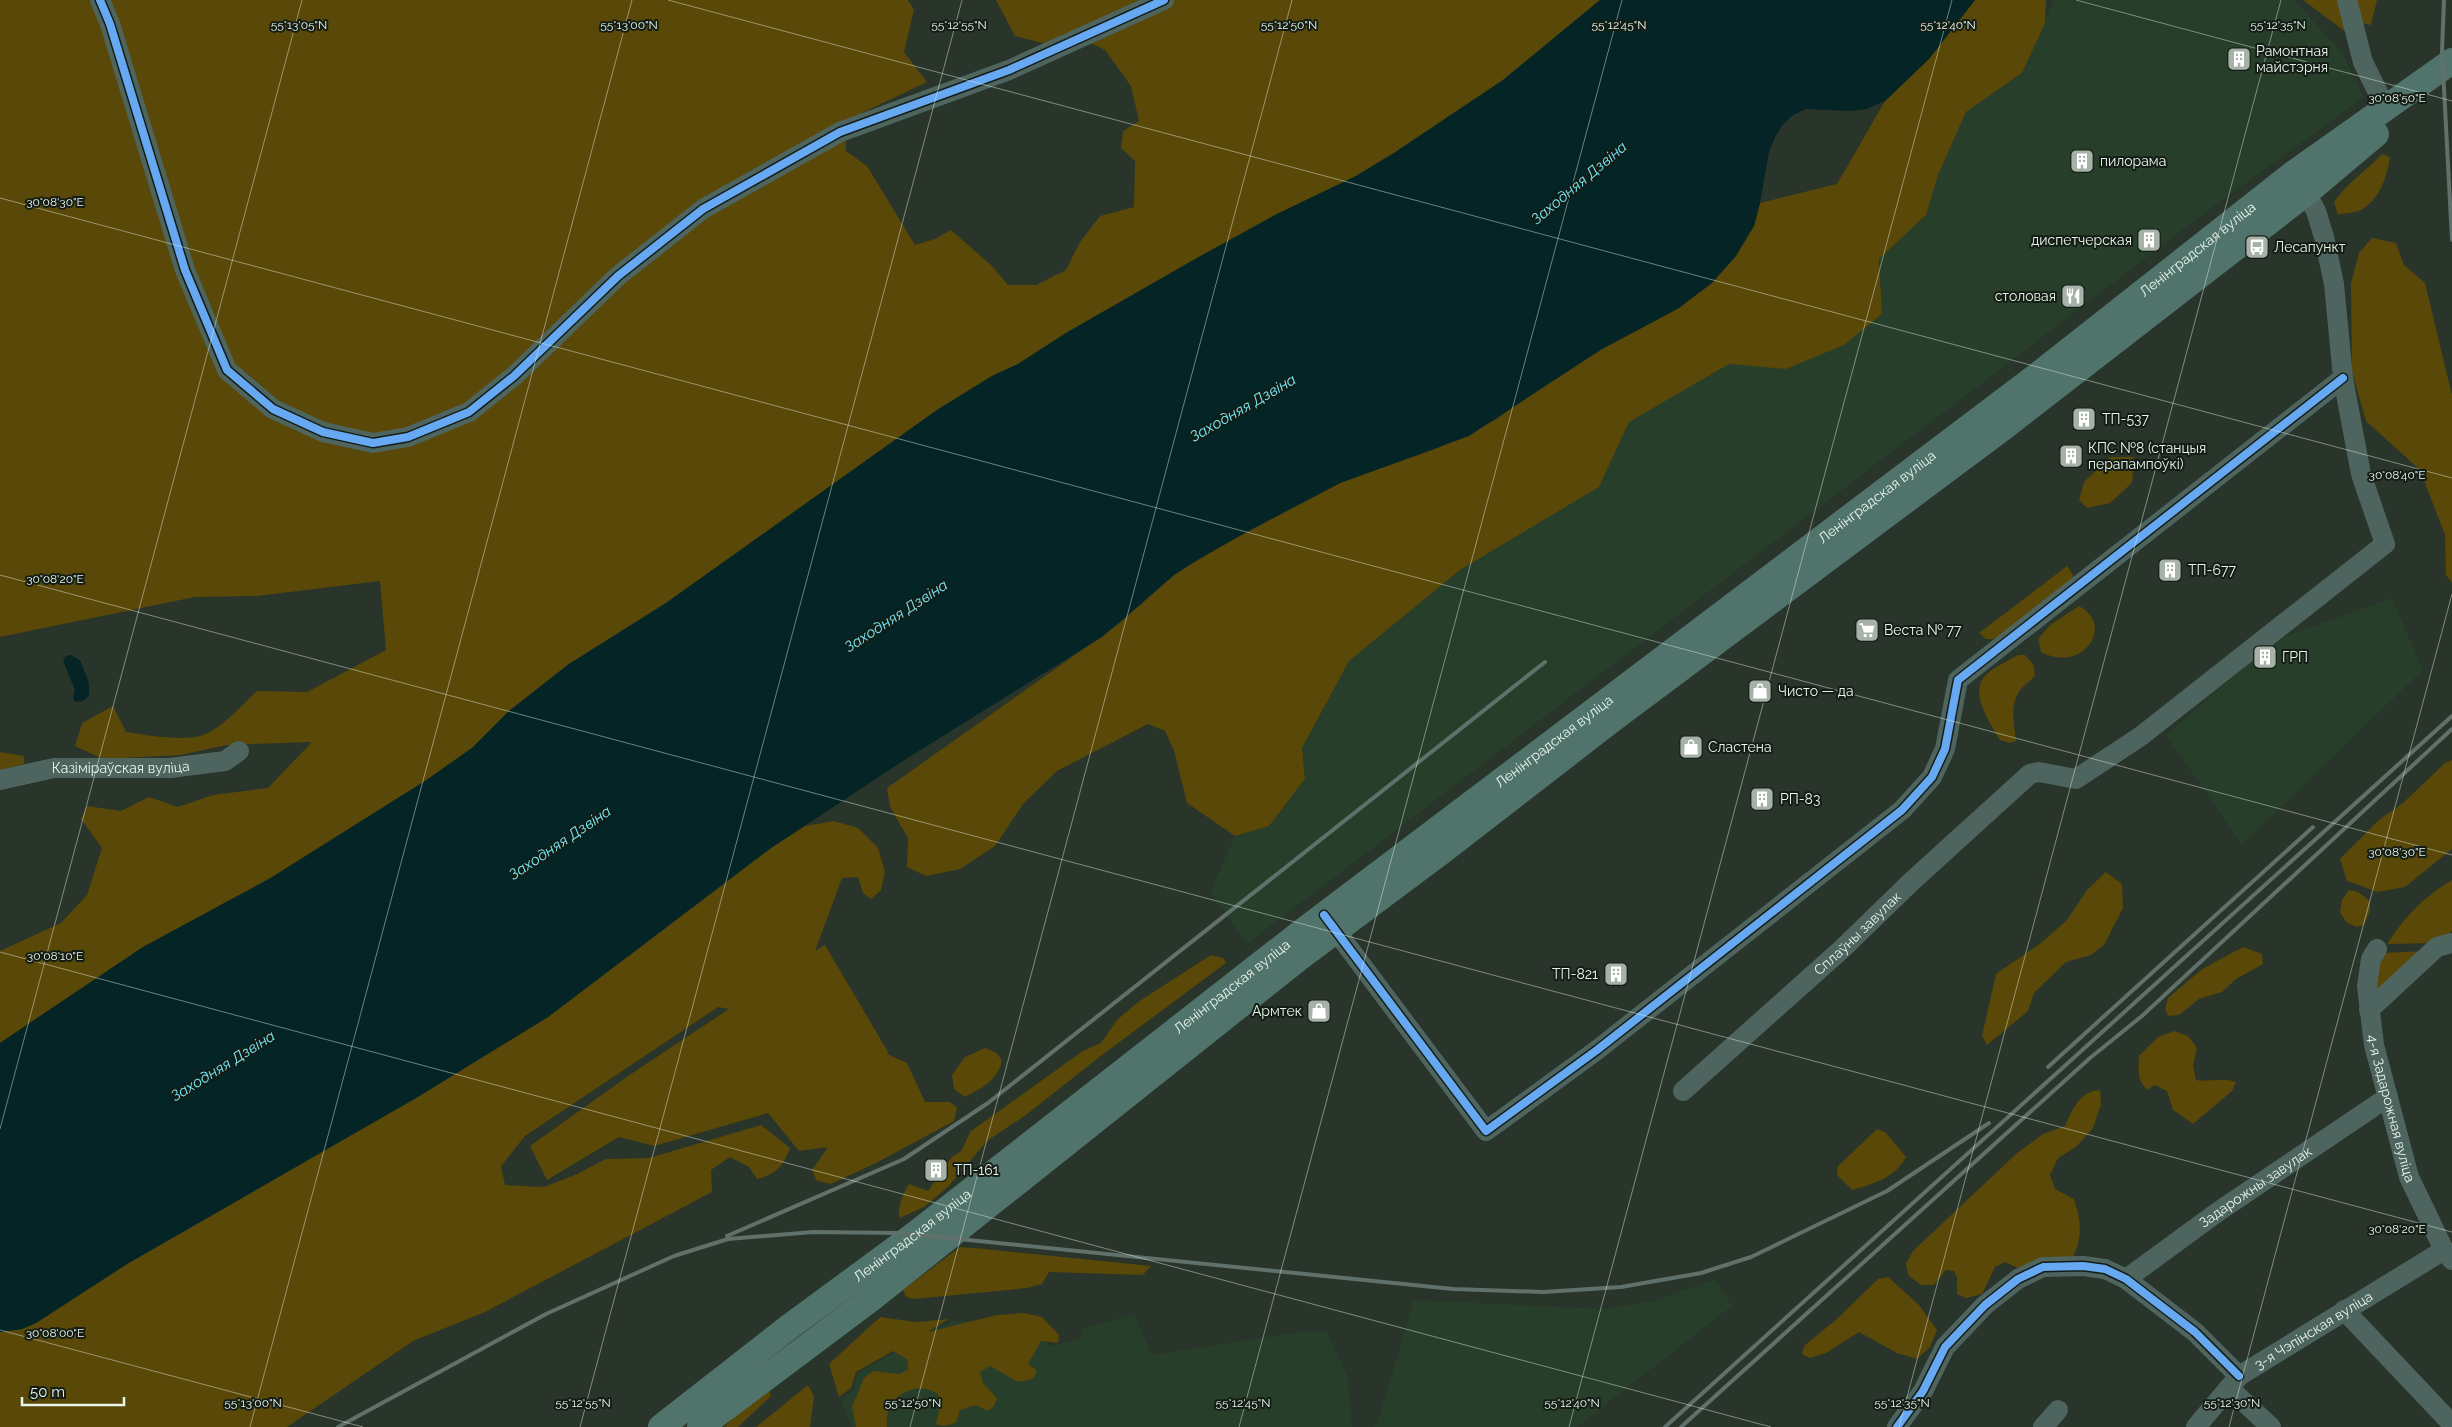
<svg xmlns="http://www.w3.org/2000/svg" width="2452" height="1427" font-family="Raleway,sans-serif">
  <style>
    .built { fill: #263e2a }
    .green { fill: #594807 }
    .water { fill: #042426 }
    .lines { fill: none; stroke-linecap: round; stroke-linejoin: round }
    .minor { stroke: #4e655f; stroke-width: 20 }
    .major { stroke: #50746c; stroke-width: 26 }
    .rail { stroke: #60706a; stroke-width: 4 }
    .cycleway-casing { stroke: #141d15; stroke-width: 11 }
    .cycleway { stroke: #66a8f1; stroke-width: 8 }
    .ticks { fill: none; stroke: #e9f5ea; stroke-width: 1; stroke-opacity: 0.45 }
    .labels { text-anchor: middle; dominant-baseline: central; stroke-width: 4; stroke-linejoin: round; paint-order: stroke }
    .poi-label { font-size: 14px; fill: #e9f5ea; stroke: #141d15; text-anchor: start }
    .street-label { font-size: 14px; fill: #e9f5ea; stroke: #141d15 }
    .water-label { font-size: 15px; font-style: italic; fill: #77ecfc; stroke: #141d15 }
    .ticks-label { font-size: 12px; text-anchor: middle; fill: #e9f5ea; stroke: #141d15; stroke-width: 4; stroke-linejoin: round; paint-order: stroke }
  </style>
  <rect width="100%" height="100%" fill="#29342a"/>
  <path class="built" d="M 2054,0 L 2294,0 L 2342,52 L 2364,97 L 2201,216 L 1247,944 L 1210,892 L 1235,836 L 1269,826 L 1305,779 L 1302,748 L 1349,661 L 1460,570 L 1599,487 L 1629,422 L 1729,363 L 1787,369 L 1882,314 L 1879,259 L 1926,215 L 1938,175 L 1966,112 L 2022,73 Z
    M 2392,598 L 2423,670 L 2242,845 L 2166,735 L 2275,640 Z
    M 1715,1279 L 1732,1306 L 1577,1427 L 1373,1427 L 1377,1424 L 1414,1300 L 1605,1309 L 1657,1300 Z
    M 1134,1314 L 1152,1355 L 1305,1331 L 1327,1332 L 1348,1378 L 1352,1427 L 852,1427 L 841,1400 L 853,1390 L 857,1373 L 952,1321 L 1042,1318 L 1050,1347 L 1082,1338 L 1081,1329 Z"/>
  <path class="green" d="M 0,0 L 908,0 L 914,10 L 904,52 L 927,82 L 845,121 L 846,151 L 867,166 L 915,245 L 935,239 L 951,230 L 992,266 L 1008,285 L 1036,285 L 1066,270 L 1080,242 L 1100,216 L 1134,207 L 1135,161 L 1121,148 L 1123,131 L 1139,121 L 1131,86 L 1105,50 L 1074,35 L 1046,44 L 1015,36 L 996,0 L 1600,0 L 1503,80 L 1394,153 L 1356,176 L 1275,215 L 1197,258 L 1066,333 L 1018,364 L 992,376 L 937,410 L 666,603 L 569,664 L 509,711 L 472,748 L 425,781 L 269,879 L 143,947 L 0,1043 L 0,951 L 61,923 L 87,895 L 102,848 L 81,819 L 87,806 L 121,811 L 149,797 L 178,807 L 213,795 L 268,788 L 312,742 L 227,745 L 181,755 L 103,759 L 75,746 L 82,723 L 113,706 L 126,732 C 145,735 185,742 203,735 C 222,728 243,704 257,691 L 307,692 L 386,650 L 380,581 L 257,596 L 195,597 L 0,637 Z
    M 1975,0 L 2046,0 L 2045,23 L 2022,73 L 1966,112 L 1938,175 L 1926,215 L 1879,259 L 1882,314 L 1844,345 L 1786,369 L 1729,364 L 1629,422 L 1599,487 L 1460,570 L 1349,661 L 1302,748 L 1305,779 L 1269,826 L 1235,836 L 1187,803 L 1174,751 L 1165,731 L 1148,724 L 1057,771 L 1023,804 L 995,846 L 960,869 L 926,876 L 907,867 L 908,838 L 890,807 L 887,788 L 1120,623 L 1174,575 L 1212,551 L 1340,483 L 1438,448 L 1497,419 L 1524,398 L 1602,349 L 1679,308 L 1754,226 L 1760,203 L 1837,184 L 1885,101 L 1929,59 Z
    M 2303,0 L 2341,0 L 2351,36 Z
    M 2353,0 L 2377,0 L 2371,25 L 2358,22 Z
    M 2382,154 L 2390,157 C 2387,177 2380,199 2361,210 C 2355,213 2345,213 2338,215 L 2334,202 C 2348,182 2365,172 2382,154 Z
    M 2372,238 L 2396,243 L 2404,265 L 2425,283 L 2452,395 L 2452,583 L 2446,575 L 2445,535 L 2420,470 L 2366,421 L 2352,372 L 2351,283 L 2359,253 Z
    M 2110,457 L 2134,457 L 2132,483 L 2110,503 L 2087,508 L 2079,500 L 2084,482 Z
    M 2067,566 L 2073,575 L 2072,579 L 1996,639 L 1986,639 L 1979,633 Z
    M 2079,606 C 2116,626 2082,674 2041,652 L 2038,639 L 2050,625 Z
    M 2018,655 L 2025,655 L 2033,664 L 2035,675 C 2031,681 2025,684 2021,689 C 2009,704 2014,724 2016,741 L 2009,743 L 2000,740 C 1990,723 1969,693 1985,676 C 1993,667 2008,661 2018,655 Z
    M 0,752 L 24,756 L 24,764 L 0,770 Z
    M 2452,760 L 2452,849 L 2405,887 L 2378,892 L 2347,881 L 2340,859 L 2379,820 L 2403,803 L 2445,763 Z
    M 834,821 L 858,828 L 878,848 L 885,872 L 881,890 L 871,899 L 863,893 L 858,877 L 842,878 L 815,951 L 825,945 L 888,1052 L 887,1054 L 907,1063 L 925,1102 L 950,1102 L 957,1108 L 954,1121 L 876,1163 L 831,1184 L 817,1181 L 812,1170 L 828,1147 L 799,1151 L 768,1113 L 654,1146 L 619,1137 L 547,1180 L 530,1146 L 631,1074 L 729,1009 L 718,1007 L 525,1136 L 501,1166 L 505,1185 L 544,1187 L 575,1175 L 606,1159 L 649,1158 L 761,1125 L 790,1148 C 784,1165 776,1175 757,1179 L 749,1167 L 730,1157 L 711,1170 L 712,1192 L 485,1312 L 413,1341 L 287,1427 L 0,1427 L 0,1332 L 22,1329 L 36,1323 L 127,1264 L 416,1098 L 548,1017 L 771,848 L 805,826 Z
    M 2106,872 L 2122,884 L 2123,908 L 2104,945 L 2091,955 L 2066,962 L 2034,993 L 2028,1011 L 1987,1045 L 1982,1036 L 1996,974 L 2041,943 L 2067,920 L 2087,890 Z
    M 2452,880 L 2452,931 L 2437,943 L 2387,944 C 2406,916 2422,898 2452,880 Z
    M 2349,890 L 2358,892 L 2370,901 L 2370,911 L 2364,925 L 2356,927 L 2346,922 L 2340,912 L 2342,900 Z
    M 2243,947 L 2262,954 L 2263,964 L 2236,979 L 2222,992 L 2199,999 L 2179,1015 L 2168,1016 L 2165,1009 L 2168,998 L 2202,969 Z
    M 2427,951 L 2376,993 L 2376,968 L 2383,953 Z
    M 1211,955 L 1223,958 L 1226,963 L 1102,1055 L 1026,1115 L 987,1141 L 948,1187 L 924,1207 L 900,1218 C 896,1209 904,1192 909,1184 L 928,1191 L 952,1157 L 961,1151 L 971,1131 L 1083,1051 L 1101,1043 L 1117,1020 L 1138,1002 Z
    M 2174,1031 L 2188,1036 L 2197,1048 L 2193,1066 L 2196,1080 C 2210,1082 2223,1077 2236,1082 L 2232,1091 L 2193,1124 L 2173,1110 L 2167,1091 L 2155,1085 L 2148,1090 C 2137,1081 2138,1070 2139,1056 L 2158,1037 Z
    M 985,1048 L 997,1053 L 1002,1061 C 997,1081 982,1088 965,1097 L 954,1089 L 952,1075 L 965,1057 Z
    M 2100,1090 L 2101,1104 L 2093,1128 L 2076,1147 L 2058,1158 L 2050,1175 L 2055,1189 L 2074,1199 C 2081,1220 2083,1236 2073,1257 L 2055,1258 L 2018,1268 L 2005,1262 L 1995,1267 L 1982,1294 L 1966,1298 L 1957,1294 L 1957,1277 L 1954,1271 L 1946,1270 L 1934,1285 L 1921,1285 L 1908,1275 L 1906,1263 L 1913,1251 L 2016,1154 L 2043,1134 L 2065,1126 C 2073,1109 2079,1091 2100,1090 Z
    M 1877,1129 L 1886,1133 L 1906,1157 C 1895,1178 1873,1184 1852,1190 L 1837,1175 L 1838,1166 Z
    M 960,1247 L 985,1249 L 1151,1266 L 1143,1275 L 1049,1272 L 1042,1284 L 1027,1288 L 914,1299 L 906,1297 L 903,1290 Z
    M 1888,1277 L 1919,1305 L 1937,1330 L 1930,1347 L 1917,1359 L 1897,1353 L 1859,1332 L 1826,1353 L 1810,1358 L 1802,1354 L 1804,1346 L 1839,1317 L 1878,1279 Z
    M 1024,1313 L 1042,1317 L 1059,1335 L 1058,1343 L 1041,1341 L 1028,1364 L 1037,1371 L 1033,1379 L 1018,1382 L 990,1366 L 980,1372 L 983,1383 L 997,1398 L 994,1406 L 988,1411 L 976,1405 L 960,1410 L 956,1422 C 949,1426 943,1427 936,1424 L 939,1412 L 938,1394 C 914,1378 883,1399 887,1427 L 856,1427 L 852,1407 L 864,1378 L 873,1371 L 899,1374 L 908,1370 L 908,1360 L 893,1351 L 856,1372 L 851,1388 L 839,1397 L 829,1364 L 880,1317 L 916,1322 L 949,1319 L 928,1332 L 997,1315 Z
    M 808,1385 L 814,1396 L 810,1427 L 756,1427 Z
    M 769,1390 L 771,1396 L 738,1427 L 724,1427 L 742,1409 Z"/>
  <path class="water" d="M 1600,0 L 1975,0 L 1929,59 L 1885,101 L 1867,109 L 1850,111 L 1806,109 L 1793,115 L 1784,123 L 1776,135 L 1769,152 L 1760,203 L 1754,226 L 1736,256 L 1712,283 L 1679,308 L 1602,349 L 1469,436 L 1340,483 L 1248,531 L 1189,565 L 1174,575 L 1102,637 L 906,759 L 771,848 L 548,1017 L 416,1098 L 127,1264 L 36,1323 L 22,1329 L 0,1332 L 0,1043 L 143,947 L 269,879 L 425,781 L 472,748 L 509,711 L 569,664 L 666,603 L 937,410 L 992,376 L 1018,364 L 1066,333 L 1197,258 L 1275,215 L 1356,176 L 1394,153 L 1503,80 Z
    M 71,655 L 80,660 L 89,683 L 89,696 L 83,701 L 75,702 L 73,698 L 75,690 L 63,661 L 66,656 Z"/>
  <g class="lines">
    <g class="minor">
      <path d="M 100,0 L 110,24 L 185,270 L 227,370 L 273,409 L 323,432 L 373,443 L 408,437 L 469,412 L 514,376 L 618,276 L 703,209 L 840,132 L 1009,70 L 1164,0"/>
      <path d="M 2347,0 L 2363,62 L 2386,109"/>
      <path id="s1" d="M 0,780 L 54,768 L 170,768 L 225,761 L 239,751"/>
      <path d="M 1327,919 L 1486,1131 L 1597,1050 L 1902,810 L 1932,777 L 1945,749 L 1958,680 L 2343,378"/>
      <path id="s2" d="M 2377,949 L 2371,959 L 2367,986 L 2374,1045 L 2409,1177 L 2444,1250 L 2452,1260"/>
      <path d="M 2369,1010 L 2437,947 L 2452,943"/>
      <path id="s3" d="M 1683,1091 L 1842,949 L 1911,882 L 2030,774 L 2039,772 L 2076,779 L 2141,736 L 2385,544 L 2361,474 L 2343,378 L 2334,284 L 2324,237 L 2316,211 L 2300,182"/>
      <path id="s4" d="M 2126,1279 L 2219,1211 L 2388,1097"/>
      <path d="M 2344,1310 L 2452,1424"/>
      <path d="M 2229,1388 L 2271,1427"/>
      <path d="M 1897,1427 L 1923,1391 L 1945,1347 L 1985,1305 L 2018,1279 L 2043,1267 L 2083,1266 L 2105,1269 L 2126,1279 L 2195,1332 L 2239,1376"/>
      <path d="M 2043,1427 L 2058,1410"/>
      <path id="s5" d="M 2196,1427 L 2239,1376 L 2444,1250"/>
    </g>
    <g class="major">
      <path id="s6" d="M 661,1427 L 789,1327 L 914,1235 L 1299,934 L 2039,374 L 2294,173 L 2452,61"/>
      <path d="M 700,1427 L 872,1298 L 1299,958 L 1441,852 L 1613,719 L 2004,427 L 2306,193 L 2376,134"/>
    </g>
    <path class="rail" d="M 2444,0 L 2442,51 L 2452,240
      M 2048,1067 L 2313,827
      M 727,1236 L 904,1159 L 988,1103 L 1545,662
      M 338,1427 L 546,1314 L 674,1256 L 728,1239 L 813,1232 L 900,1233 L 1453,1289 L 1543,1292 L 1621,1287 L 1701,1273 L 1751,1257 L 1887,1191 L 1989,1123
      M 1665,1427 L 2452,716
      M 1681,1427 L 2090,1058 L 2142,1016 L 2452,729"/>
    <g class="cycleway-casing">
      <path id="cycleway" d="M 100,0 L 110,24 L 185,270 L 227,370 L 273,409 L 323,432 L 373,443 L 408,437 L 469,412 L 514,376 L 618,276 L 703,209 L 840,132 L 1009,70 L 1164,0
        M 1324,915 L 1486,1131 L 1597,1050 L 1902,810 L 1932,777 L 1945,749 L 1958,680 L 2343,378
        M 1897,1427 L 1923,1391 L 1945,1347 L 1985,1305 L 2018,1279 L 2043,1267 L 2083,1266 L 2105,1269 L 2126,1279 L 2195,1332 L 2239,1376"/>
    </g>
    <use href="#cycleway" class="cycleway"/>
  </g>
  <path class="ticks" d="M 668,0 L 2452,478M 2076,0 L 2452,101M 0,198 L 2452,855M 0,575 L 2452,1232M 0,952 L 1771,1427M 0,1129 L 302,0M 0,1330 L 363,1427M 250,1427 L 632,0M 580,1427 L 962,0M 910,1427 L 1292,0M 1239,1427 L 1622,0M 1569,1427 L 1952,0M 1899,1427 L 2281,0M 2229,1427 L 2452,594"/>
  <defs>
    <g id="building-square" transform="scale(1.25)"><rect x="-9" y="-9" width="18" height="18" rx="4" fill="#a6b1a7" stroke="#141d15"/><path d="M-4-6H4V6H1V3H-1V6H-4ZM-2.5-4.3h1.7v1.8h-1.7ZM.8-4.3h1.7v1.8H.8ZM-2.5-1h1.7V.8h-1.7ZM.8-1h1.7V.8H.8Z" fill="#fff"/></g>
    <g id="bus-square" transform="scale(1.25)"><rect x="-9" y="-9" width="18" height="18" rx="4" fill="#a6b1a7" stroke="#141d15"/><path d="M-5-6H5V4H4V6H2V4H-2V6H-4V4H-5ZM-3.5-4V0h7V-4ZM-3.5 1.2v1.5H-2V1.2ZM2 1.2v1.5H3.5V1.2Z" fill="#fff"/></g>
    <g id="restaurant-square" transform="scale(1.25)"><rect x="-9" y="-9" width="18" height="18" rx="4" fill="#a6b1a7" stroke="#141d15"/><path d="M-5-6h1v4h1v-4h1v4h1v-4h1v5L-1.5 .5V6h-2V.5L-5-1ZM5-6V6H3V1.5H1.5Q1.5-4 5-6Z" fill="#fff"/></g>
    <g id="supermarket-square" transform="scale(1.25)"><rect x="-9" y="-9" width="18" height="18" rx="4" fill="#a6b1a7" stroke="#141d15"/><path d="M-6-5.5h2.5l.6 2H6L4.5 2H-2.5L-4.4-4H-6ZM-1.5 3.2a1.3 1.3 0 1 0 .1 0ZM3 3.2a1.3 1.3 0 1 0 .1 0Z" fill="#fff"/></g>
    <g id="shop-square" transform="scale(1.25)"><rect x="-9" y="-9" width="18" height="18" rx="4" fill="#a6b1a7" stroke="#141d15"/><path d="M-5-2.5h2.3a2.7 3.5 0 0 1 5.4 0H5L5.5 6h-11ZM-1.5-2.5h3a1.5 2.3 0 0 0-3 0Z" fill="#fff"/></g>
  </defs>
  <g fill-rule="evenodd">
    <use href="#building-square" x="2239" y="59"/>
    <use href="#building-square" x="2082" y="161"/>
    <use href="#building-square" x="2149" y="240"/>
    <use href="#bus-square" x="2257" y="247"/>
    <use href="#restaurant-square" x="2073" y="296"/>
    <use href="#building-square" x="2084" y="419"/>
    <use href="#building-square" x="2071" y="456"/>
    <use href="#building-square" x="2170" y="570"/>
    <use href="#supermarket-square" x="1867" y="630"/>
    <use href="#building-square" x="2265" y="657"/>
    <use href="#shop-square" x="1760" y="691"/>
    <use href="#shop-square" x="1691" y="747"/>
    <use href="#building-square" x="1762" y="799"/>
    <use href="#building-square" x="1616" y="974"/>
    <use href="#shop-square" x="1319" y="1011"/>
    <use href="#building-square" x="936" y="1170"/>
  </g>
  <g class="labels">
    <g class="poi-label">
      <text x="2256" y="51">Рамонтная<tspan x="2256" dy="16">майстэрня</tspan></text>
      <text x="2100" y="161">пилорама</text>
      <text x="2132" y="240" text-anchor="end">диспетчерская</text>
      <text x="2274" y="247">Лесапункт</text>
      <text x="2056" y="296" text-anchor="end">столовая</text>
      <text x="2102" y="419">ТП-537</text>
      <text x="2088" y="448">КПС №8 (станцыя<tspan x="2088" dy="16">перапампоўкі)</tspan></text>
      <text x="2188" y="570">ТП-677</text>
      <text x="1884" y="630">Веста № 77</text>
      <text x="2282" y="657">ГРП</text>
      <text x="1778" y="691">Чисто — да</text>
      <text x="1708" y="747">Сластена</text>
      <text x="1780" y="799">РП-83</text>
      <text x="1598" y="974" text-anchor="end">ТП-821</text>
      <text x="1302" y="1011" text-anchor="end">Армтек</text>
      <text x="954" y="1170">ТП-161</text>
    </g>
    <g class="street-label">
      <text stroke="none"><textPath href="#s6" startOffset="1936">Ленінградская вуліца</textPath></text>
      <text stroke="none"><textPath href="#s6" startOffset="1531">Ленінградская вуліца</textPath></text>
      <text stroke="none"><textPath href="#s6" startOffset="1126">Ленінградская вуліца</textPath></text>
      <text stroke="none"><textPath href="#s1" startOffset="122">Казіміраўская вуліца</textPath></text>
      <text stroke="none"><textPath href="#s3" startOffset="235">Сплаўны завулак</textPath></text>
      <text stroke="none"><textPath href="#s6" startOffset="721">Ленінградская вуліца</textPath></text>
      <text stroke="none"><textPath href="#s2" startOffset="164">4-я Задарожная вуліца</textPath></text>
      <text stroke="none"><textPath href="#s4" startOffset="159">Задарожны завулак</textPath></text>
      <text stroke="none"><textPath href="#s6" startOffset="316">Ленінградская вуліца</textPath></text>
      <text stroke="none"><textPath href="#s5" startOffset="154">3-я Чэпінская вуліца</textPath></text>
    </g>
    <g class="water-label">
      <text transform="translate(1579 183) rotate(-40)">Заходняя Дзвіна</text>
      <text transform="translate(1243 408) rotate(-30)">Заходняя Дзвіна</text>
      <text transform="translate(896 616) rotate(-33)">Заходняя Дзвіна</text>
      <text transform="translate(560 843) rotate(-34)">Заходняя Дзвіна</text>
      <text transform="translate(223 1066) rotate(-32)">Заходняя Дзвіна</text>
    </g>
  </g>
  <g class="ticks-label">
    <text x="299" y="29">55°13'05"N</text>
    <text x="629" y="29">55°13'00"N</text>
    <text x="959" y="29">55°12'55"N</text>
    <text x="1289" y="29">55°12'50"N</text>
    <text x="1619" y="29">55°12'45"N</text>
    <text x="1948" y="29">55°12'40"N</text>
    <text x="2278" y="29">55°12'35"N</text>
    <text x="2397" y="102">30°08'50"E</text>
    <text x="55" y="206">30°08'30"E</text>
    <text x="2397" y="479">30°08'40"E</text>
    <text x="55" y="583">30°08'20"E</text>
    <text x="2397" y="856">30°08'30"E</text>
    <text x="55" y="960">30°08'10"E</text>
    <text x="2397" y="1233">30°08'20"E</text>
    <text x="55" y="1337">30°08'00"E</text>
    <text x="253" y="1407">55°13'00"N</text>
    <text x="583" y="1407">55°12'55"N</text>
    <text x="913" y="1407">55°12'50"N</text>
    <text x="1243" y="1407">55°12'45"N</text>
    <text x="1572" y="1407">55°12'40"N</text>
    <text x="1902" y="1407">55°12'35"N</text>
    <text x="2232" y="1407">55°12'30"N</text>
  </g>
  <path d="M22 1397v8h102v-8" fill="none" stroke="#e9f5ea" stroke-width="2.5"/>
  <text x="30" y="1397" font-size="15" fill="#e9f5ea" stroke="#141d15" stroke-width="4" paint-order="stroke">50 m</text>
</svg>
